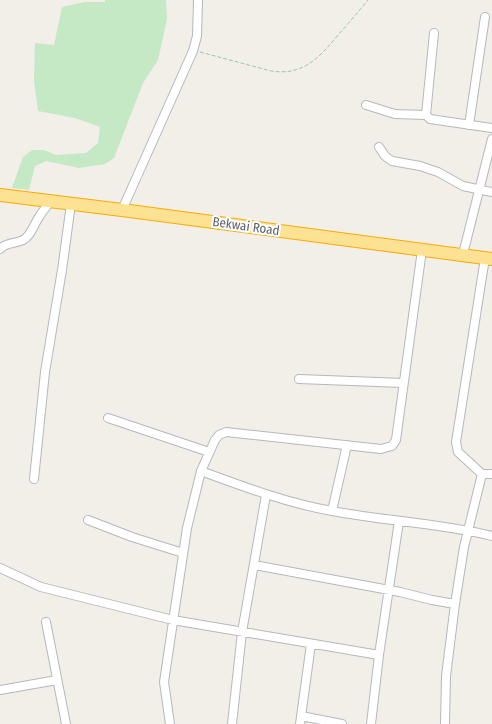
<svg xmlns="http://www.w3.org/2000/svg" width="492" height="724" font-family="'Fira Sans Condensed',sans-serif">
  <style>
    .green { fill: #c5e8c5 }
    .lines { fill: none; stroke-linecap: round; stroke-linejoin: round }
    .minor-casing { stroke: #b5b8bc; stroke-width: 10 }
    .highway-casing { stroke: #f9ab00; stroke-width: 14 }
    .path { stroke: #9cc7a9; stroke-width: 1; stroke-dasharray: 4 2; stroke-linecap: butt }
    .minor { stroke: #fff; stroke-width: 8 }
    .highway { stroke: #fde293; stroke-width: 12 }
    .labels { text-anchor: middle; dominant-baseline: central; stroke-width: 4; stroke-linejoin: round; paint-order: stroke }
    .street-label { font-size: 13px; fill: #5f6368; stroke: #fff }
  </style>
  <rect width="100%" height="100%" fill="#f1efe8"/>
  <path class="green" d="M 105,0 L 166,0 L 167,19 L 158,60 L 143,83 L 114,158 L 105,164 L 79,168 L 46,161 L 35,166 L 29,190 L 12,188 L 23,157 L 32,150 L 44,150 L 56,155 L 86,153 L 98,143 L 100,127 L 75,118 L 38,111 L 34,81 L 35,43 L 54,45 L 62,7 L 84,2 L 105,2 Z"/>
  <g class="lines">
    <g class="minor-casing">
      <path id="minor" d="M 434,33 L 426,115 L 430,119 L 492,128
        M 366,105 L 395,114 L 426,115
        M 469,125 L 485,17
        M 379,147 L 385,156 L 392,161 L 420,166 L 438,172 L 463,186 L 492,192
        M 122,210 L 193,51 L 197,36 L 198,0
        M 0,249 C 6,242 15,244 23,240 C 31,236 34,224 39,217 C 42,212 46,207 50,202
        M 463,254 L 492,139
        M 299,379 L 403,383
        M 108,418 L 209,452
        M 201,471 C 244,487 287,503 332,511 C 385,521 439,523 492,536
        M 482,474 L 458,452 L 456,442 L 485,258
        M 34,479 L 45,372 L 62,270 L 71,204
        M 332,511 L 347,445
        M 88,520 L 132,537 L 183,553
        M 254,565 L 400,592 L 432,600 L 455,604
        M 0,568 L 41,587 L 173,620 L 379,655
        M 46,622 L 66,724
        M 0,690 L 57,680
        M 301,716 L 342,724
        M 170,724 L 164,682 L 187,528 L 201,471 L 215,440 L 219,435 L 226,432 L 381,449 L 392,446 L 396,440 L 422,250
        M 232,724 L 242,632 L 266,495
        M 300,724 L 311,644
        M 371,724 L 379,655 L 399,521
        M 445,724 L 446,676 L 455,604 L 464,547 L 482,474 L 492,474"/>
    </g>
    <g class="highway-casing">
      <path id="highway" d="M 0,195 L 122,210 L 492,259"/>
    </g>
    <path class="path" d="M 200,52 L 271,71 C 303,76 319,58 338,35 C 348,24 358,12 368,0"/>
    <use href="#minor" class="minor"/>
    <use href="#highway" class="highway"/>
  </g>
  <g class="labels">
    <g class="street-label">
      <text transform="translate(246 226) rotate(8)">Bekwai Road</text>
    </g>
  </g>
</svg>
